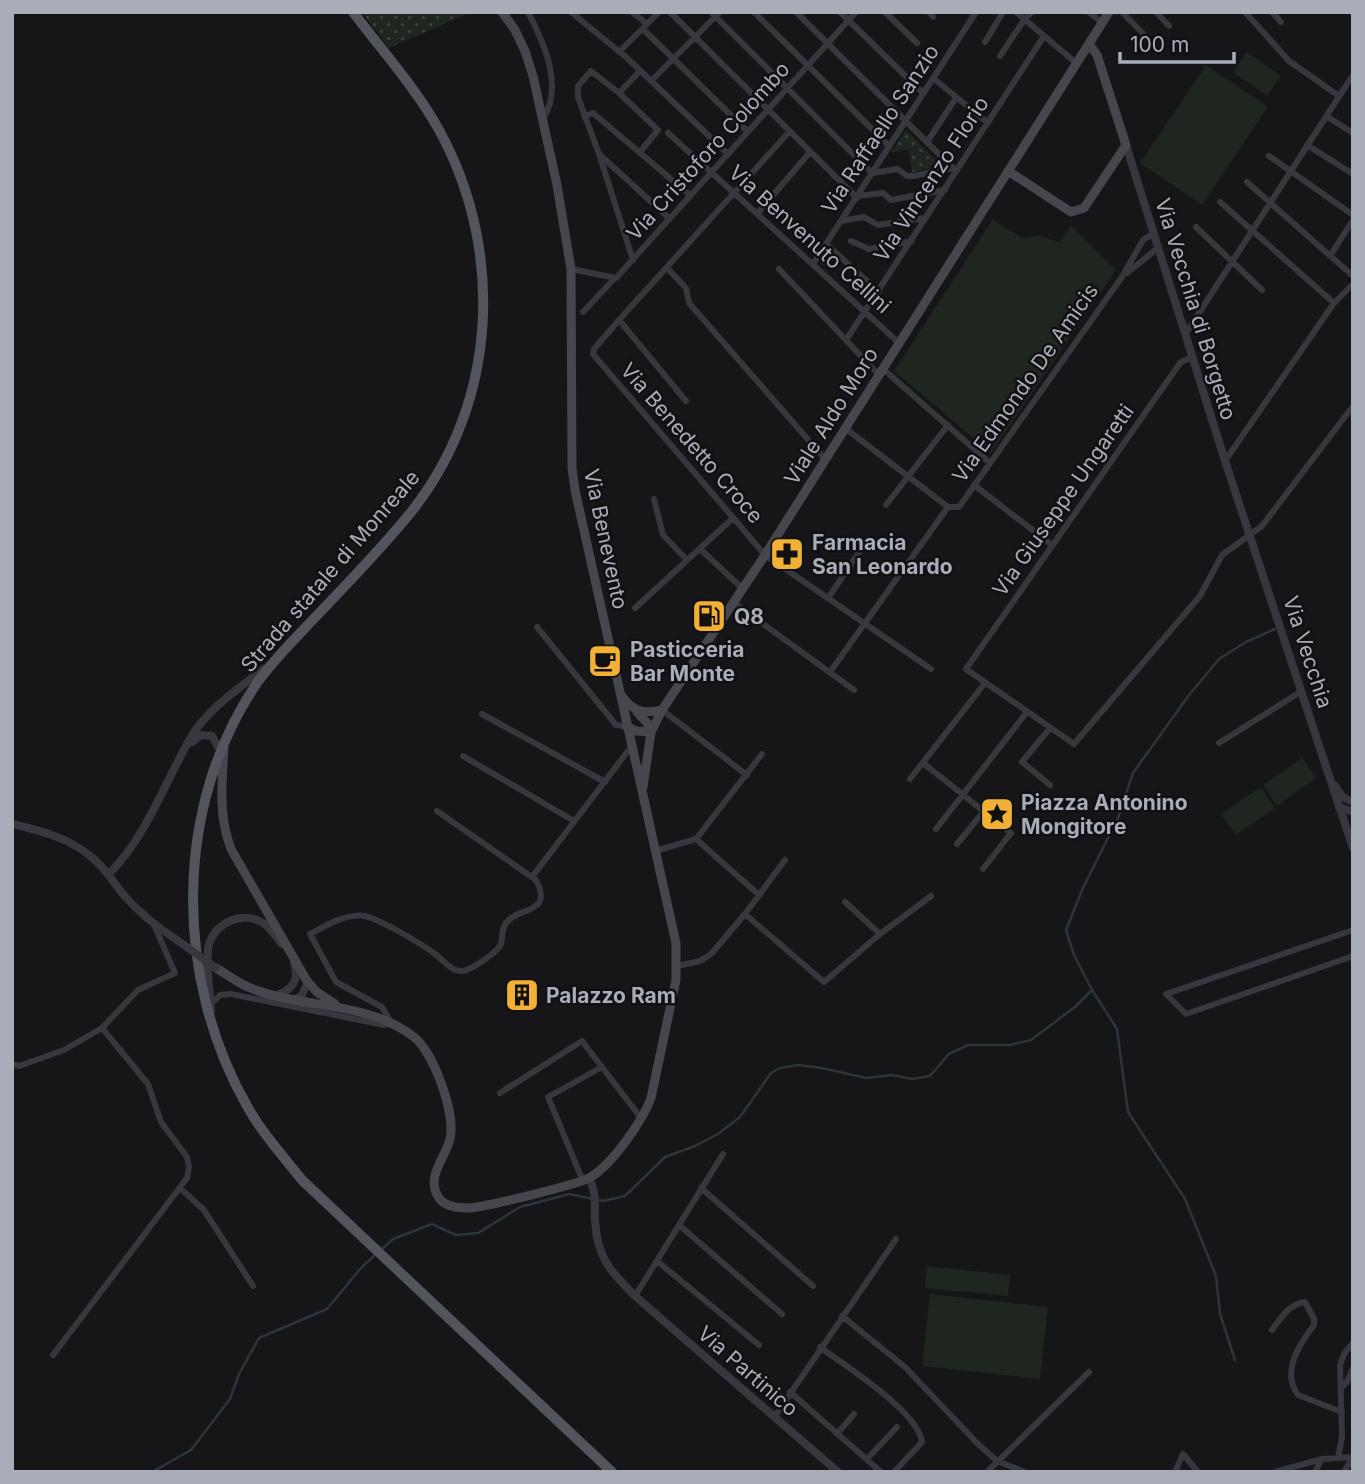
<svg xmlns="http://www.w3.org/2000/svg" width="1365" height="1484" font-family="Inter,sans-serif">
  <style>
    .grass { fill: url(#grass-dots) }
    .garden { fill: #1e261f }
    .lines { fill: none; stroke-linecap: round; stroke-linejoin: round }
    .stream { stroke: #2c353c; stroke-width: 2.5 }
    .minor { stroke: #37383d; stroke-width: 6 }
    .tertiary { stroke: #37383d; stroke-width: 8 }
    .secondary { stroke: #45474d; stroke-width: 9 }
    .primary { stroke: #53555c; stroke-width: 10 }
    .tertiary-bridge { stroke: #37383d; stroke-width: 8 }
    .labels { text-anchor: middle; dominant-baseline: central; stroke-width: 5; stroke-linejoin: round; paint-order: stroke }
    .street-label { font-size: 21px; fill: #a8adb8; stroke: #111113 }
    .poi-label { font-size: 21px; font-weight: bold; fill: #a8adb8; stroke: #111113; text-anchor: start }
  </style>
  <defs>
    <pattern id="grass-dots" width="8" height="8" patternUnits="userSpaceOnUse" patternTransform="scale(1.75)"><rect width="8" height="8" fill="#1e261f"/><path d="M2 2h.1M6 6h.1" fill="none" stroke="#3c433d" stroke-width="1.8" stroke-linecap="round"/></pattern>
  </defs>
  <rect width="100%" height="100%" fill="#161618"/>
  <path class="grass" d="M 362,12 L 471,12 L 389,48 Z
    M 906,130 L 942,166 L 912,172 L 909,149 L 892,152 Z"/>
  <path class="garden" d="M 1247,52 L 1281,76 L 1267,96 L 1233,72 Z
    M 1206,65 L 1268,107 L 1202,205 L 1140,163 Z
    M 993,219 L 1022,238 L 1039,236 L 1060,242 L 1071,225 L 1116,270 L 991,453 L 894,371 Z
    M 1302,758 L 1316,778 L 1277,806 L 1263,785 Z
    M 1261,787 L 1275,808 L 1236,835 L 1221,814 Z
    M 927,1266 L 1010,1275 L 1008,1296 L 925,1288 Z
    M 930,1294 L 1048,1307 L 1040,1379 L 922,1366 Z"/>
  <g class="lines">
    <path class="stream" d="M 382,1249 L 393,1239 L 432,1224 L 456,1235 L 478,1233 L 520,1207 L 569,1194 L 603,1201 L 625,1196 L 665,1157 L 695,1146 L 718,1134 L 740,1117 L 771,1073 L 780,1068 L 798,1065 L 822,1068 L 866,1078 L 892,1075 L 912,1079 L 930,1076 L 949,1054 L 968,1045 L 1010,1045 L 1031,1040 L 1075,1007 L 1092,990
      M 1235,1360 L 1220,1314 L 1216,1276 L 1185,1199 L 1128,1112 L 1117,1029 L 1092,990 L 1074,955 L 1066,930 L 1083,888 L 1118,818 L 1133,773 L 1189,695 L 1219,659 L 1246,642 L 1275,629
      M 152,1472 L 191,1450 L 230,1399 L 239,1374 L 259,1338 L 327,1309 L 360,1269 L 377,1253"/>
    <path class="minor" d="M 528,12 C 544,43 564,86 543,119
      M 571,12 L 627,58 L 728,154
      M 632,12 L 647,24
      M 670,12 L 857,198
      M 711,12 L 872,173 L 898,169 L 907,176 L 913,176 L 953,168
      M 754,12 L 889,146
      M 796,12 L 953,168
      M 840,12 L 923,93
      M 885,12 L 917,43
      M 929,12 L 933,17
      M 1016,12 L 1076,63
      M 1089,12 L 1102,23
      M 1122,12 L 1154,45
      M 1156,12 L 1169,26
      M 1245,12 L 1289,61 L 1339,96
      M 1272,12 L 1281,22
      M 643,29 L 748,132
      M 985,42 L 1003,12
      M 619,52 L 659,12
      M 1000,56 L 1024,20 L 1032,12
      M 933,78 L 988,123
      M 651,81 L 720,12
      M 619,93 L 640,71
      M 584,116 L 593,113 L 691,196
      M 1326,116 L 1353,133
      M 789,132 L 619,320 L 594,349 L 593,354 L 765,555 L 931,669
      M 668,133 L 898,342
      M 927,142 L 956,98
      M 1307,145 L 1353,174
      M 599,154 L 670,219
      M 1269,156 L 1353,215
      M 1247,182 L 1353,276
      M 858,196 L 883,193 L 891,200 L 945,190
      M 1220,202 L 1334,303
      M 757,214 L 810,152
      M 841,221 L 864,217 L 878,225 L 925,218
      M 1196,227 L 1262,290
      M 851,241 L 869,249 L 912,241
      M 826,244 L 879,292
      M 1330,256 L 1353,220
      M 633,260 L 599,154 L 578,97 L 578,86 L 591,71 L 619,93 L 658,130 L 640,152
      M 813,264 L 976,12
      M 667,268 L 686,288 L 689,303 L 825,459
      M 571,269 L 616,278 L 856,12
      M 779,269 L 878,374
      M 1127,273 L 1159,247
      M 583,312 L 615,278
      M 619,320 L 686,401
      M 1186,333 L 1353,75
      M 846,340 L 1044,36
      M 1193,356 L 1180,363 L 966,669 L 1074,744 L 1200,596 L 1222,555 L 1262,526 L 1353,406
      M 882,368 L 990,463
      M 845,428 L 948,507
      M 1225,461 L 1334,303 L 1353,284
      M 974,485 L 1052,545
      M 654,499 L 663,535 L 687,560
      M 886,505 L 948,425
      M 700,549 L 742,588
      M 828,598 L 862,548
      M 733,602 L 854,690
      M 635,608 L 732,519
      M 537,627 L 616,725 L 626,726
      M 830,672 L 948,507 L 959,507 L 1122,277 L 1143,240 L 1154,233
      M 662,710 L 747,775
      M 482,714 L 605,782
      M 1219,743 L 1302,691
      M 463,756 L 574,821
      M 923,763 L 1011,833 L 983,869
      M 910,779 L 985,683
      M 1050,785 L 1022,762 L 1050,728
      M 936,829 L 1027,712
      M 696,839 L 759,895
      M 957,844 L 984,811
      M 655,851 L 696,839 L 762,754
      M 532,877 L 631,747
      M 845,902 L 880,934
      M 745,914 L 824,982 L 880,934 L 931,896
      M 1353,930 L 1166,994 L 1186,1014 L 1353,956
      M 677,966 L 700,961 L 711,954 L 745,914 L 785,860
      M 211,1004 L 220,995 L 231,994 L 384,1025 L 392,1024 L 382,1007 L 336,982 L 310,934 C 321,929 332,921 344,918 C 349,916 359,915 365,916 C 381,920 422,944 435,954 C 443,960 452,972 462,971 C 470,971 498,952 501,944 C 503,937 501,930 506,923 C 518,906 554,915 536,880 L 437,811
      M 12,1064 L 19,1066 L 64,1050 L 102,1028 L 138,990 L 175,973 L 154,925
      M 500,1093 L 582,1041 L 641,1118
      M 583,1181 L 548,1097 L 602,1067
      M 180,1188 L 204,1210 L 253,1286
      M 701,1188 L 813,1286
      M 679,1225 L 782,1314
      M 657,1261 L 759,1345
      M 635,1296 L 723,1154
      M 842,1316 L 905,1367 L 978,1444 L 997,1461 L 1025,1472
      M 1272,1330 C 1281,1318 1289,1304 1305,1302 L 1314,1319 L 1314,1325 C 1299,1345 1281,1371 1298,1395 L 1342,1412
      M 820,1347 C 845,1366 918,1411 922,1442 L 894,1472
      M 53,1355 L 187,1178 L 189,1167 L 187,1157 L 161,1122 L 148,1084 L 102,1028
      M 1342,1387 L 1347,1382 L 1353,1368
      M 790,1392 L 881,1472
      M 775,1416 L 896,1239
      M 837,1434 L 854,1414
      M 1338,1458 L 1342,1437 L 1340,1365 L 1344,1354 L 1353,1343
      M 867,1459 L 897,1427
      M 987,1472 L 1089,1372
      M 1175,1472 L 1183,1454 L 1198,1472
      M 1275,1472 L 1322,1459 L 1353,1457
      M 1315,1472 L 1322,1459
      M 1344,1472 L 1353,1457"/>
    <path class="tertiary" d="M 1126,145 L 1225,461 L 1353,848
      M 192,742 L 201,735 L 212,736 L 221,752
      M 1335,786 L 1343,797 L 1353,802
      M 1339,807 L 1353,812
      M 12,824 C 43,831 73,839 96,861 C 107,871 114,883 123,894 C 139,913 157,927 177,940
      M 109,874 C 146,837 164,784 190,739 C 206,710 238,689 264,669
      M 277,995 C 292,990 300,980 294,963
      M 296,999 L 302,995 L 308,981
      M 211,1011 C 210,992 206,970 208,950 C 210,925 242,909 263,923 C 271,928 276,937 282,944
      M 589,1178 C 597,1193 594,1206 595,1221 C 597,1258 611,1272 635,1296 L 838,1472"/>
    <path class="secondary" d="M 1008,171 L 1071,212 L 1084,208 L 1126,145 L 1097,55 L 1089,44
      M 622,696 C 633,712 644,714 662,710
      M 626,726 L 636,731 L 651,732 L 647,723 L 637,712
      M 224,749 C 222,784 218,815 231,849 L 307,981 L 317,992 L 335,1004
      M 643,787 L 651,732 L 662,710 L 765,555 L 1109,12
      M 216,968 C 228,975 239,984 253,989 C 306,1009 367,1001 414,1037 C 434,1053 456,1114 450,1139 C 445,1159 425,1177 439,1198 C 445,1207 458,1208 468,1208 C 482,1208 580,1184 591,1177 C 613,1163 642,1122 651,1098 L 676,980 L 676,943 L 575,490 L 572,468 L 571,269 L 557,185 L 533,76 L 525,51 L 515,30 L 502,12"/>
    <path class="primary" d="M 353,12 C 380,48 418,91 439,130 C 505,250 498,402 412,511 C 379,552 341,590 305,628 C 288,646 271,663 257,683 C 173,806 174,978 247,1106 C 262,1133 283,1156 302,1180 L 612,1472"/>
    <path class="tertiary-bridge" d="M 177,940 L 216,968"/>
  </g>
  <defs>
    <g id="pharmacy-square" transform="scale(1.75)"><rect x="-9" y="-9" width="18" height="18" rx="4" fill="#f2b134" stroke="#111113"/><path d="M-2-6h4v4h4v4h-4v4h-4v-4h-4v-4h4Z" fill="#111"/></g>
    <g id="fuel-square" transform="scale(1.75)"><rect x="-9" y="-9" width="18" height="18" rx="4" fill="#f2b134" stroke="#111113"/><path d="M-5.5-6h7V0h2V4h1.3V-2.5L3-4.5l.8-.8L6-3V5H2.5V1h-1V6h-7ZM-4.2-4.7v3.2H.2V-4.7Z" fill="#111"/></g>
    <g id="cafe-square" transform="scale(1.75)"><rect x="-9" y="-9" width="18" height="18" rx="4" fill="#f2b134" stroke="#111113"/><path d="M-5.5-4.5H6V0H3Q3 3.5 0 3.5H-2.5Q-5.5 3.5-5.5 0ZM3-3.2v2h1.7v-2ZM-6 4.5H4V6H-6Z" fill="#111"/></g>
    <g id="sight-square" transform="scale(1.75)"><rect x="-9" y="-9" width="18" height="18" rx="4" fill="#f2b134" stroke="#111113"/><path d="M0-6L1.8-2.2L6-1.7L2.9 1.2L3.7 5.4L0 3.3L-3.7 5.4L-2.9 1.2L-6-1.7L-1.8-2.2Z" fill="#111"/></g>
    <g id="building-square" transform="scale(1.75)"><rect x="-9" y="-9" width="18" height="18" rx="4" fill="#f2b134" stroke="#111113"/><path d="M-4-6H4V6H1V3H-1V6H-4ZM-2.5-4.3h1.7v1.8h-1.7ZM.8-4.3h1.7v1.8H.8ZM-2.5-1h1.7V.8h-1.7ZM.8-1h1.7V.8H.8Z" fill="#111"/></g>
  </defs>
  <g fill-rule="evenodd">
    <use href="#pharmacy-square" x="787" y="554"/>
    <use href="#fuel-square" x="709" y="616"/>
    <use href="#cafe-square" x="605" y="661"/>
    <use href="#sight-square" x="997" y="814"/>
    <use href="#building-square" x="522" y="995"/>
  </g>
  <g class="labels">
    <g class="street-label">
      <text transform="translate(880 129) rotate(-57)">Via Raffaello Sanzio</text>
      <text transform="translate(708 151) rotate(-48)">Via Cristoforo Colombo</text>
      <text transform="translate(931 179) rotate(-57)">Via Vincenzo Florio</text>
      <text transform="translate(810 239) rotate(42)">Via Benvenuto Cellini</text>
      <text transform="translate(1196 309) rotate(73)">Via Vecchia di Borgetto</text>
      <text transform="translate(1025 383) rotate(-55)">Via Edmondo De Amicis</text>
      <text transform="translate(831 416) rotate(-58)">Viale Aldo Moro</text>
      <text transform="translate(692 443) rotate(49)">Via Benedetto Croce</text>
      <text transform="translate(1063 500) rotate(-55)">Via Giuseppe Ungaretti</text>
      <text transform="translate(606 539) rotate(78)">Via Benevento</text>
      <text transform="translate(330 571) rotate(-49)">Strada statale di Monreale</text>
      <text transform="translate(1308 652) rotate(72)">Via Vecchia</text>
      <text transform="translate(748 1371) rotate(41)">Via Partinico</text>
    </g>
    <g class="poi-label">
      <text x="812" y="542">Farmacia<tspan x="812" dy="24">San Leonardo</tspan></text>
      <text x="734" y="616">Q8</text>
      <text x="630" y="649">Pasticceria<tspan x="630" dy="24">Bar Monte</tspan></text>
      <text x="1021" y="802">Piazza Antonino<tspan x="1021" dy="24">Mongitore</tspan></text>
      <text x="546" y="995">Palazzo Ram</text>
    </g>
  </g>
  <rect width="1365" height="1484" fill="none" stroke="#a8adb8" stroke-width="28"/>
  <path d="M1120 52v10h114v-10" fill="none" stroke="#a8adb8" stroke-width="3.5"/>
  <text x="1130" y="52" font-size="21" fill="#a8adb8" stroke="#111113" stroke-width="5" paint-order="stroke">100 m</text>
</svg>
